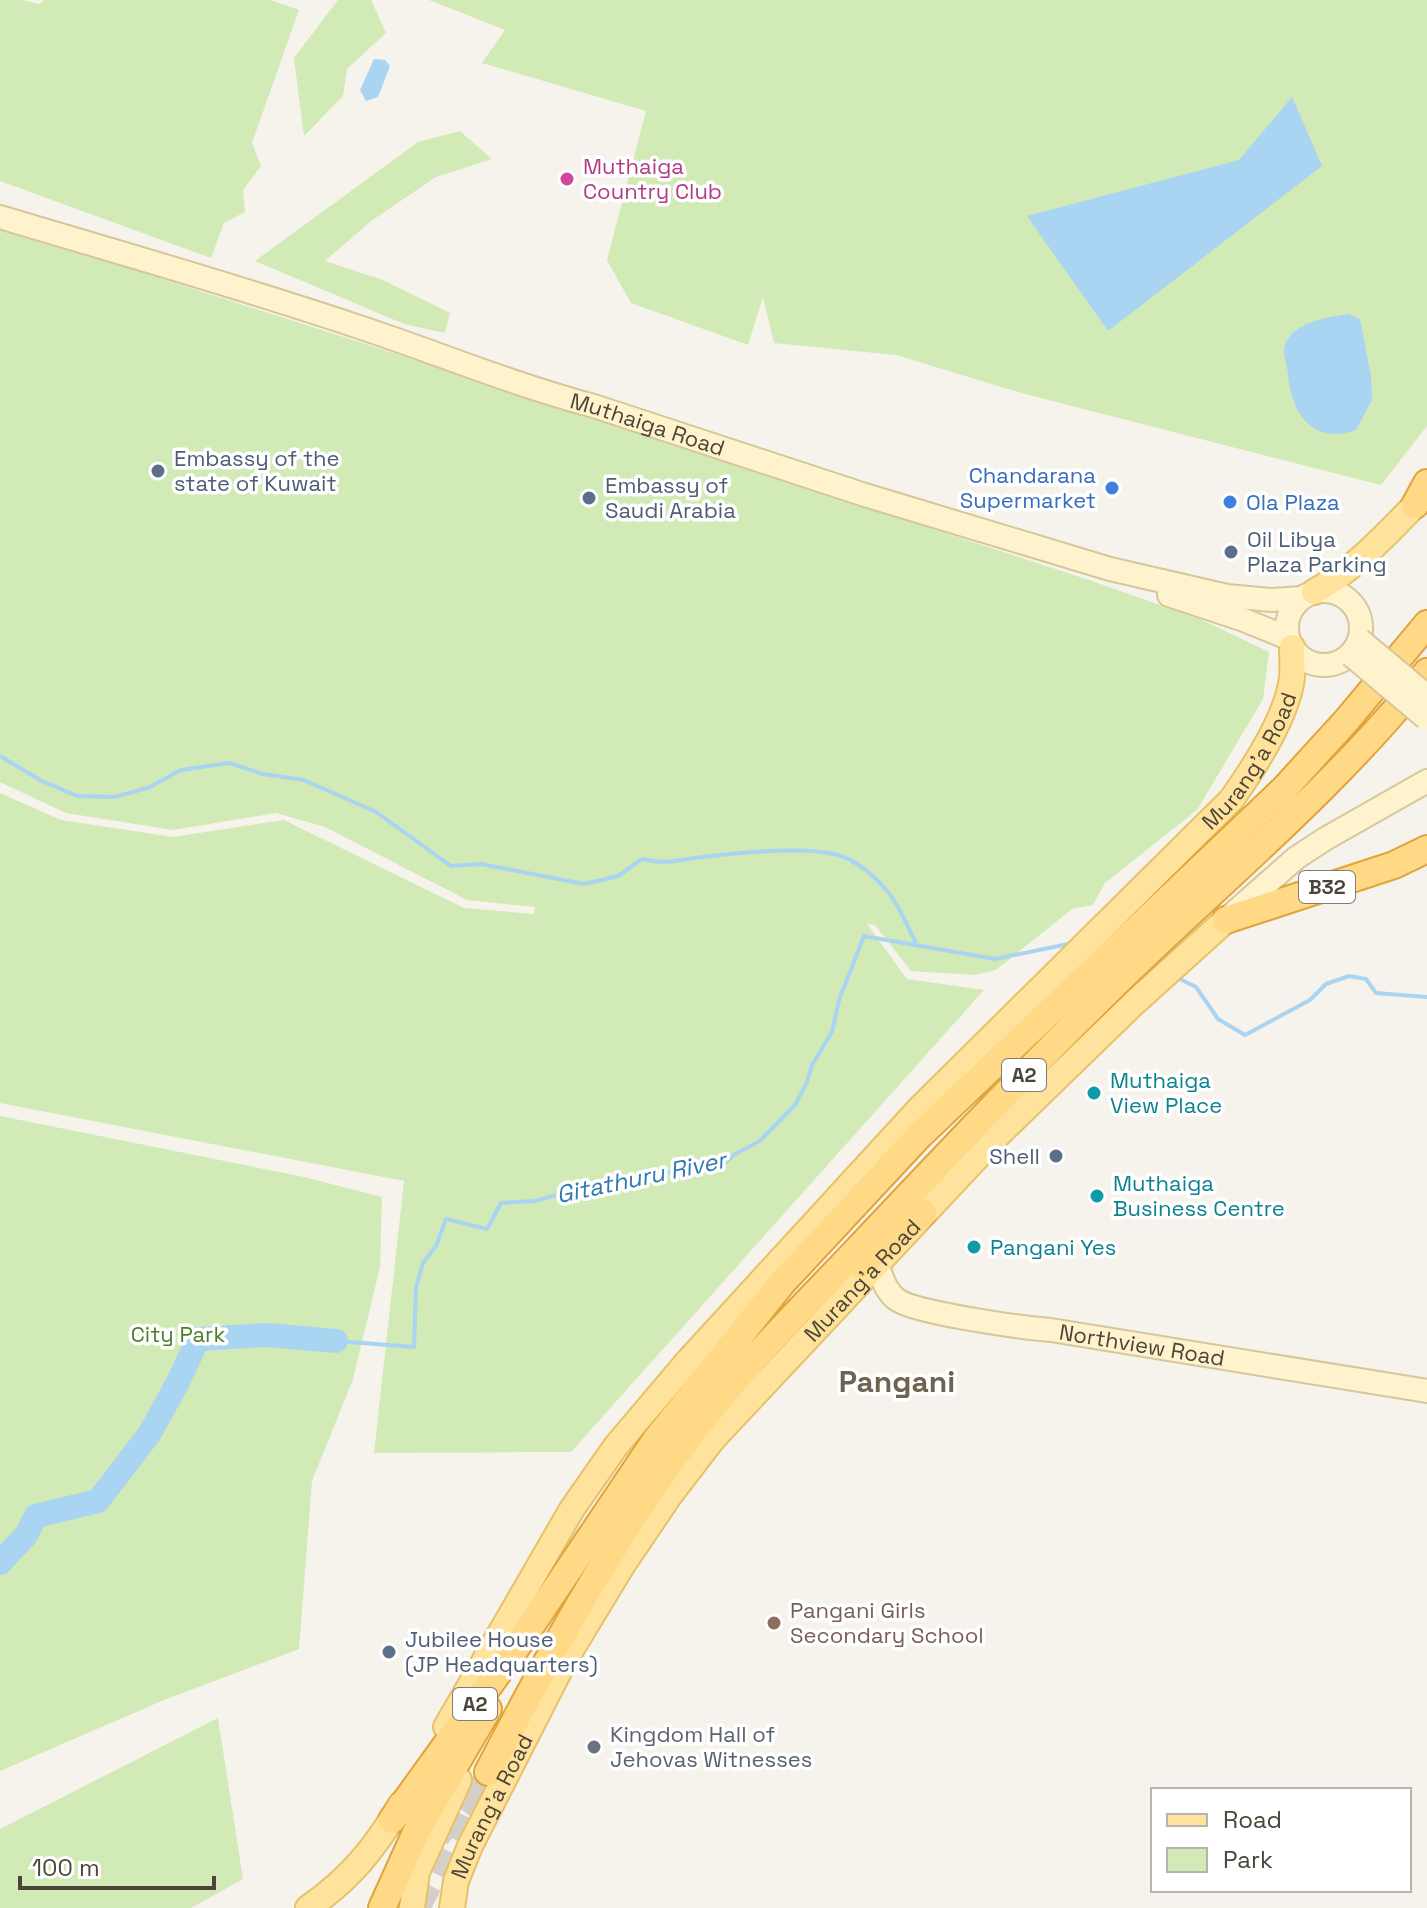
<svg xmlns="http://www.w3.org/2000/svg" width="1427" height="1908" font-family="'Space Grotesk',sans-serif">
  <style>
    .green { fill: #d2eab5 }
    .water { fill: #a9d4f2 }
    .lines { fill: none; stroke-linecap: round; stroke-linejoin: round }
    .stream { stroke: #a9d4f2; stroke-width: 4 }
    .river { stroke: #a9d4f2; stroke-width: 24 }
    .primary-tunnel { stroke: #d4d0c8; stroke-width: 24; stroke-dasharray: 24 12; stroke-linecap: butt }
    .trunk-tunnel { stroke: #d4d0c8; stroke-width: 26; stroke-dasharray: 26 13; stroke-linecap: butt }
    .secondary-casing { stroke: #d6c79b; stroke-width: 26 }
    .primary-casing { stroke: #e6c16a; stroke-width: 28 }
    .trunk-casing { stroke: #e0a43c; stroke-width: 30 }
    .secondary { stroke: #fff3cd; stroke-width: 22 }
    .primary { stroke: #ffe39c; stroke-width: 24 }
    .trunk { stroke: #ffd985; stroke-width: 26 }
    .secondary-bridge-casing { stroke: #d6c79b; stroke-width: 26; stroke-linecap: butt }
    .secondary-bridge { stroke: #fff3cd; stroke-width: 22 }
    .hotel-dot { fill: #d1479c; stroke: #fff; stroke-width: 3 }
    .service-dot { fill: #5c6f8a; stroke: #fff; stroke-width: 3 }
    .shop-dot { fill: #3f7fe0; stroke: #fff; stroke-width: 3 }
    .culture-dot { fill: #0f9aa8; stroke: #fff; stroke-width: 3 }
    .education-dot { fill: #8d6e63; stroke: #fff; stroke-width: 3 }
    .worship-dot { fill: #6b7280; stroke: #fff; stroke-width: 3 }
    .labels { text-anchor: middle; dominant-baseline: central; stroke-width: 7; stroke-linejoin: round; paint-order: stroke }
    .shield { fill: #fff; stroke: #817c74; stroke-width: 2 }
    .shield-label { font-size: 20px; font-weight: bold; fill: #4b4439 }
    .hotel-label { font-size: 22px; fill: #b23c85; stroke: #fff; text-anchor: start }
    .street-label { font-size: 22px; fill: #4b4439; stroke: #fff }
    .service-label { font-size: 22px; fill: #4e5e75; stroke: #fff; text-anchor: start }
    .shop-label { font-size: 22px; fill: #366cbe; stroke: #fff; text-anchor: end }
    .culture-label { font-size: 22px; fill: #0d838f; stroke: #fff; text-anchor: start }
    .park-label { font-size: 22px; fill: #4a7f2a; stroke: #fff }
    .education-label { font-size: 22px; fill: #785e54; stroke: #fff; text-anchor: start }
    .worship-label { font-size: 22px; fill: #5b616d; stroke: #fff; text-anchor: start }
    .water-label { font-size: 24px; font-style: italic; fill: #2e7ab2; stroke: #fff }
    .district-label { font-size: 30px; font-weight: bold; fill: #6e6250; stroke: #fff }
  </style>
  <rect width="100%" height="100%" fill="#f6f3ec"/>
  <path class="green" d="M 0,0 L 22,0 L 39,4 L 44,0 L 271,0 L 299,10 L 252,143 L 261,166 L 243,190 L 245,212 L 224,223 L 211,258 L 0,181 Z
    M 338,0 L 371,0 L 386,33 L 347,69 L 343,96 L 304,136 L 294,58 Z
    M 429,0 L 1427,0 L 1427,426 L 1381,485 L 1025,394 L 896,355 L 774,343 L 763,297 L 748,345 L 631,303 L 607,260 L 646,111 L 482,63 L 505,30 Z
    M 460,131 L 492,159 L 436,177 L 371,221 L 325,261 L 383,280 L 450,313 L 445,333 L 404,324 L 255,261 L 418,142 Z
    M 0,227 L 584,414 L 1089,580 L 1200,619 L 1269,652 L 1263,699 L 1197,810 L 1105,883 L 1093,905 L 1072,909 L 996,970 L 974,975 L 911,971 L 875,925 L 867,924 L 907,979 L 984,990 L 571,1452 L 374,1453 L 404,1181 L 0,1103 L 0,793 L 61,820 L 173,837 L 284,820 L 464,908 L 534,914 L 535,907 L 467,900 L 325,827 L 276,813 L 173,830 L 66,813 L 0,782 Z
    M 0,1116 L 304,1177 L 382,1197 L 380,1267 L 353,1379 L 312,1481 L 299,1649 L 164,1700 L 0,1771 Z
    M 218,1718 L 243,1879 L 191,1908 L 0,1908 L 0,1829 Z"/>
  <path class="water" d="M 374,59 L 385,60 L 390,66 L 378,97 L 366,101 L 360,90 Z
    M 1292,97 L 1322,166 L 1108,331 L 1027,216 L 1239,160 Z
    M 1349,314 L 1360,319 L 1371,376 L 1372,400 L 1356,430 C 1313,445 1292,415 1288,375 C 1287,359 1278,350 1291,335 C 1305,320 1330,317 1349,314 Z"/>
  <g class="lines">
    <path class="stream" d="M 0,756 L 40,780 L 77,796 L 115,797 L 150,787 L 181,770 L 229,763 L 263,774 L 304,780 L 376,812 L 451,866 L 481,864 L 584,884 L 618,876 L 642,859 C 670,865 675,860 703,857 C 736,853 806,846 838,855 C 856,860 876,877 887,891 C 900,906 908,928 917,945
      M 1176,977 L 1196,987 L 1218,1019 L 1245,1035 L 1310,1000 L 1326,984 L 1349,976 L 1366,979 L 1376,993 L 1427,997
      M 336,1341 L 414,1347 L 416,1287 L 423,1263 L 436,1246 L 446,1219 L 487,1229 L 501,1203 L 535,1201 L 623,1176 L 690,1171 L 724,1164 L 735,1154 L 760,1141 L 795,1105 L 807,1082 L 812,1065 L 832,1032 L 839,1000 L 864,936 L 995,959 L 1073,943"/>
    <path class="river" d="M 0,1563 L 26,1535 L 36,1516 L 98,1501 L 150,1433 L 178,1382 L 198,1339 L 268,1335 L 336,1341"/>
    <path class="primary-tunnel" d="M 438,1837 L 488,1772"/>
    <path class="trunk-tunnel" d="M 417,1908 L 488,1772"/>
    <g class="secondary-casing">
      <g id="secondary">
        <path id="s1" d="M 0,217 C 120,253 241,287 359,327 C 438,353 514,385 594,406 L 865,495 L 1110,569 L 1227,596 L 1272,600 L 1302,598"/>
        <circle cx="1324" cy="628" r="37"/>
        <path d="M 1169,595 L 1244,620 L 1288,638"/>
        <path d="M 1228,918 L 1296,858 L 1325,839 L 1427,781"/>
        <path id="s2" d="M 878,1265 C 881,1277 886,1291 896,1299 C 913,1313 1025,1328 1051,1330 L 1427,1391"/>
      </g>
    </g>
    <g class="primary-casing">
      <g id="primary">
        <path d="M 1314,592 C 1354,569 1383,538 1415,505"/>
        <path id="s3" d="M 446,1727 L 572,1509 L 616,1446 L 688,1361 L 919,1109 L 1231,800 C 1253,769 1287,717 1292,678 C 1293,668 1292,657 1292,647"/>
        <path d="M 308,1908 C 351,1878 375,1848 401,1804"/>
        <path d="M 412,1908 L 417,1872 L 459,1780"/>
        <path id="s4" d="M 452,1908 L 456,1881 L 470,1846 L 565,1660 L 622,1566 L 670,1495 L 713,1439 L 999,1134 L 1133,1004 L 1226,920"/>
      </g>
    </g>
    <g class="trunk-casing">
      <path id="trunk" d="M 1415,505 L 1427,483
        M 1226,920 L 1394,865 L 1427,849
        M 861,1264 L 923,1213
        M 488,1772 C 547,1659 607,1549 682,1446 C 734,1375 797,1313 857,1250 C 941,1161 1025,1072 1112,987 C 1218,883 1334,789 1427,672
        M 392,1820 L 516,1648 L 655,1441 L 782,1283 L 918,1137 L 1284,789 L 1346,721 L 1427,624
        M 382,1908 L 418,1828 L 488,1709"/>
    </g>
    <use href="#secondary" class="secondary"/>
    <use href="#primary" class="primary"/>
    <use href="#trunk" class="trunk"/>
    <g class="secondary-bridge-casing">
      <path id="secondary-bridge" d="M 1360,640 L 1427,696
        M 1351,655 L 1426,718"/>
    </g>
    <use href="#secondary-bridge" class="secondary-bridge"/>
  </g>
  <circle class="hotel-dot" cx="567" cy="179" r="8"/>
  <g class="service-dot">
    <circle cx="158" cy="471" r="8"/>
    <circle cx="589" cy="498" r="8"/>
    <circle cx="1231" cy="552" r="8"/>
    <circle cx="1056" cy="1156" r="8"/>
    <circle cx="389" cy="1652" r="8"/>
  </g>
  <g class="shop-dot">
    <circle cx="1112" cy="488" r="8"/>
    <circle cx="1230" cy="502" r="8"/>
  </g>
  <g class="culture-dot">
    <circle cx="1094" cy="1093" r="8"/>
    <circle cx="1097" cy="1196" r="8"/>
    <circle cx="974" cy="1247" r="8"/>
  </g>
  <circle class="education-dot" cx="774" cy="1623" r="8"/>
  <circle class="worship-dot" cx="594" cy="1747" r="8"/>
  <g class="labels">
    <g class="shield">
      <rect x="1299" y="871" width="56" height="32" rx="6"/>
      <rect x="1002" y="1059" width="44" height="32" rx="6"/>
      <rect x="453" y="1688" width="44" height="32" rx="6"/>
    </g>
    <g class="shield-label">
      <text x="1327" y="887">B32</text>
      <text x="1024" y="1075">A2</text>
      <text x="475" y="1704">A2</text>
    </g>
    <g class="hotel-label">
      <text x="583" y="166">Muthaiga<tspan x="583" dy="25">Country Club</tspan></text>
    </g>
    <g class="street-label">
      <text stroke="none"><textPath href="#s1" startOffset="680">Muthaiga Road</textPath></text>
      <text stroke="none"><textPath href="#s3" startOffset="1264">Murang'a Road</textPath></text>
      <text stroke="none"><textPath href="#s4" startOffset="758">Murang'a Road</textPath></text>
      <text stroke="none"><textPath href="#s2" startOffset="290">Northview Road</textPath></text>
      <text stroke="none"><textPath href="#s4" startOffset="110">Murang'a Road</textPath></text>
    </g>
    <g class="service-label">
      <text x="174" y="458">Embassy of the<tspan x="174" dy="25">state of Kuwait</tspan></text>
      <text x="605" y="485">Embassy of<tspan x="605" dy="25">Saudi Arabia</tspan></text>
      <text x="1247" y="539">Oil Libya<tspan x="1247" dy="25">Plaza Parking</tspan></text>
      <text x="1040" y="1156" text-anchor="end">Shell</text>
      <text x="405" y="1639">Jubilee House<tspan x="405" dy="25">(JP Headquarters)</tspan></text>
    </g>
    <g class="shop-label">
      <text x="1096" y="475">Chandarana<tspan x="1096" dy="25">Supermarket</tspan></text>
      <text x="1246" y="502" text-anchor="start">Ola Plaza</text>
    </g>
    <g class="culture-label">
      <text x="1110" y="1080">Muthaiga<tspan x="1110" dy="25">View Place</tspan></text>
      <text x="1113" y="1183">Muthaiga<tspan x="1113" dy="25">Business Centre</tspan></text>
      <text x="990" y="1247">Pangani Yes</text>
    </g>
    <g class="park-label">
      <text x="178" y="1334">City Park</text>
    </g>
    <g class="education-label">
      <text x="790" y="1610">Pangani Girls<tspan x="790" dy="25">Secondary School</tspan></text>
    </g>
    <g class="worship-label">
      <text x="610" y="1734">Kingdom Hall of<tspan x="610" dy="25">Jehovas Witnesses</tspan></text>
    </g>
    <g class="water-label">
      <text transform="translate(641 1177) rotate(-12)">Gitathuru River</text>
    </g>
    <g class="district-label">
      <text x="897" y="1381">Pangani</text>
    </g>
  </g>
  <rect x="1151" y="1788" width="260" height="104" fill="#ffffff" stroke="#b7b4b0" stroke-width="2"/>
  <rect x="1167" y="1814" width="40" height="12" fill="#ffe39c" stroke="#b7b4b0" stroke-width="2"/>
  <text x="1223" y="1828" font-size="24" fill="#4b4439">Road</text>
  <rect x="1167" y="1848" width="40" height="24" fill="#d2eab5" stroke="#b7b4b0" stroke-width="2"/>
  <text x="1223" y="1868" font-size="24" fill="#4b4439">Park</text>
  <path d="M20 1876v12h194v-12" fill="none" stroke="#4b4439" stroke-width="4"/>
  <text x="32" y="1876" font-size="24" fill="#4b4439" stroke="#ffffff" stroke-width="6" paint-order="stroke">100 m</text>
</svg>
